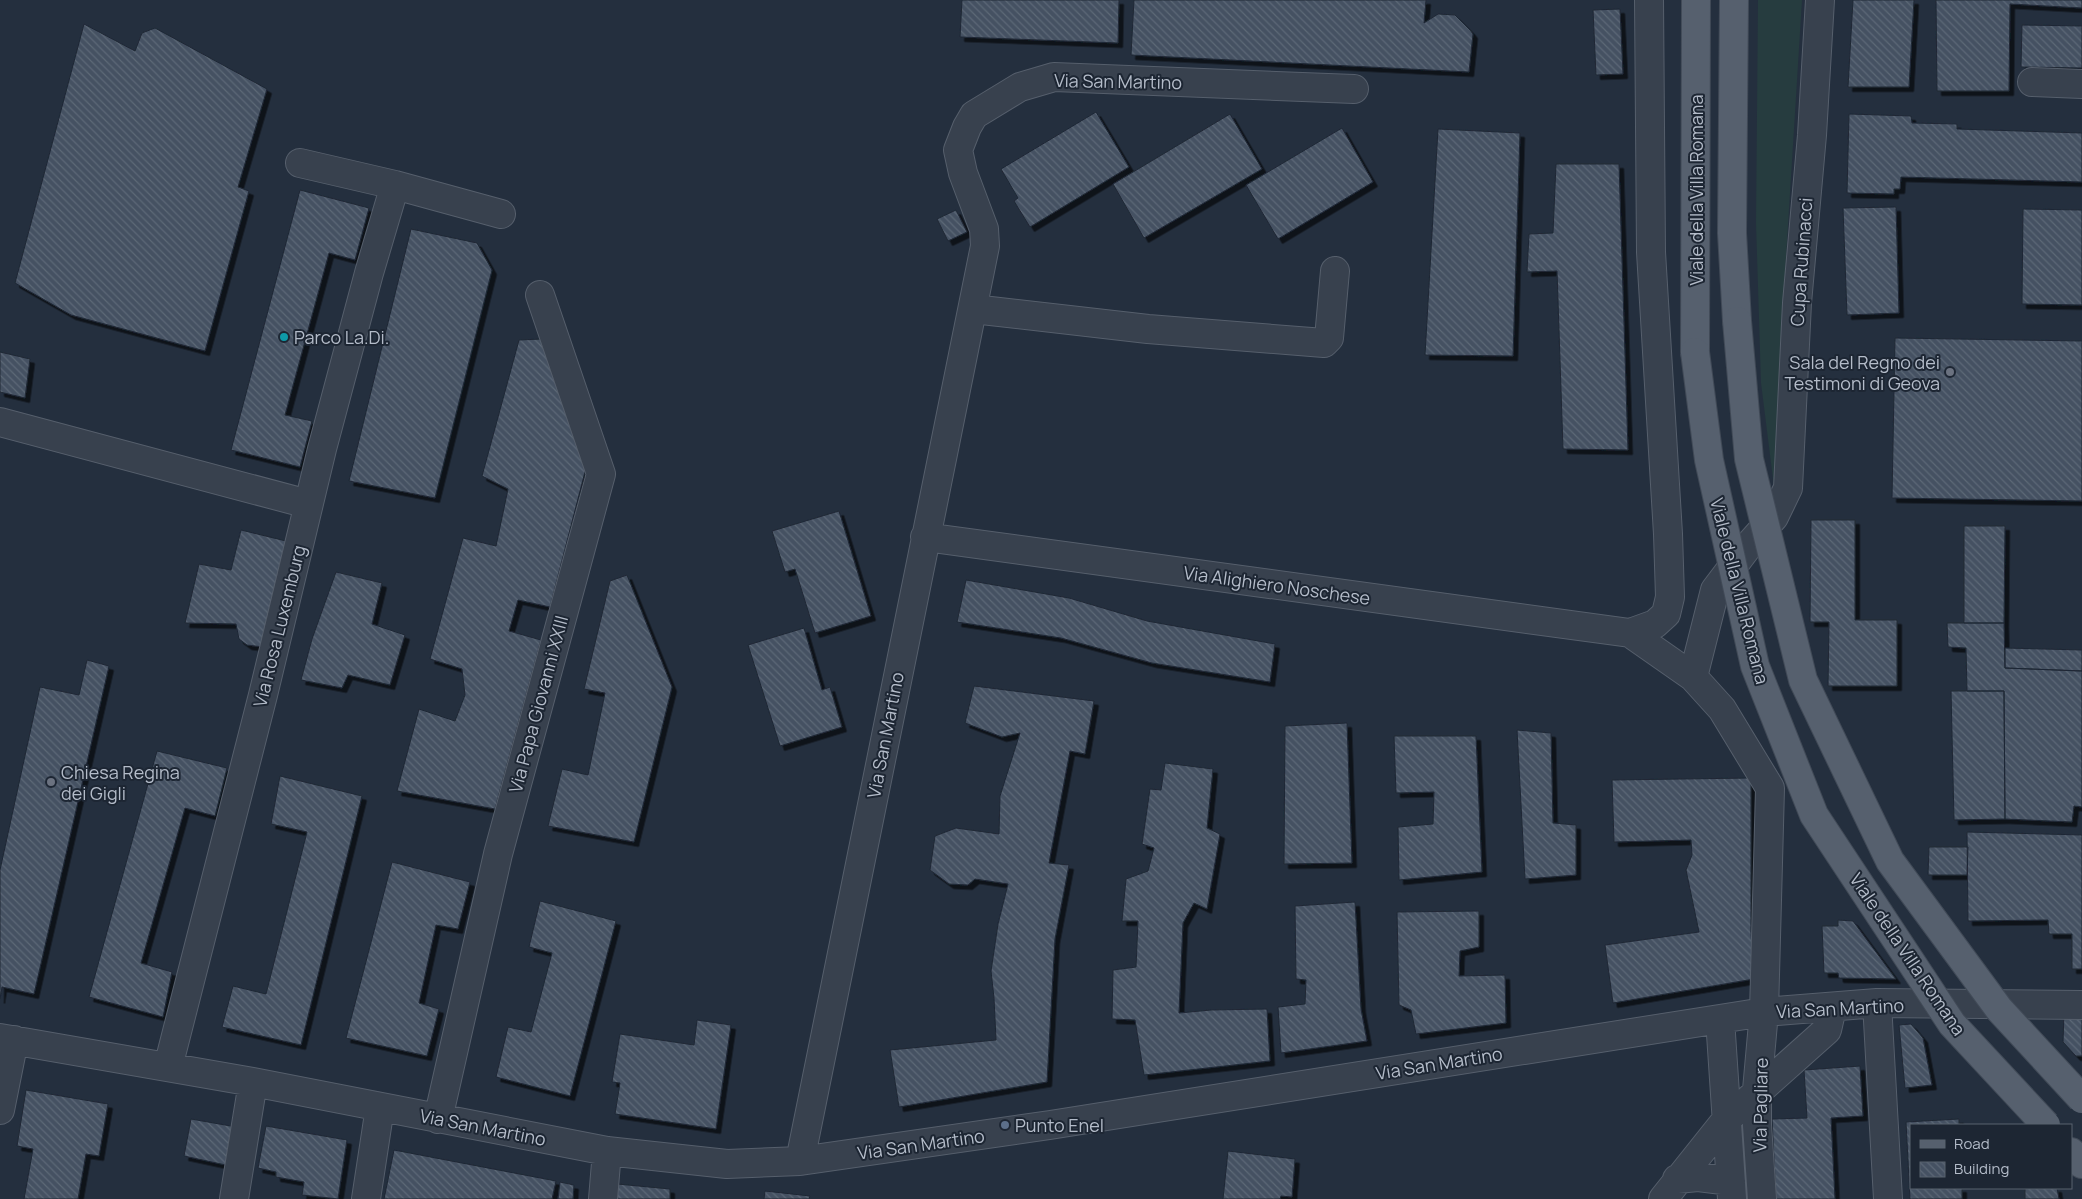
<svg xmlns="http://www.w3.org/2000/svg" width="2082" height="1199" font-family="Manrope,sans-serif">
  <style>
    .grass { fill: #263c3f }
    .building { fill: url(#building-back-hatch); stroke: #1f2835; filter: url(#shadow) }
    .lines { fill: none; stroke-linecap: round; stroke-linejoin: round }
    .minor-casing { stroke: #565f6c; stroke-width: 30 }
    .major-casing { stroke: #414a57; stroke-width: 30 }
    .minor { stroke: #38414e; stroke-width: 28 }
    .major { stroke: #56606e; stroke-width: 28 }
    .major-bridge-casing { stroke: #414a57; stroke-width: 30; stroke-linecap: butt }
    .major-bridge { stroke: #56606e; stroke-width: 28 }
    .culture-dot { fill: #0f9aa8; stroke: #1d2633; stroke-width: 2 }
    .worship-dot { fill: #6b7280; stroke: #1d2633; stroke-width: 2 }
    .service-dot { fill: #5c6f8a; stroke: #1d2633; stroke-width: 2 }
    .labels { text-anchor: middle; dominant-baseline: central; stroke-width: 4; stroke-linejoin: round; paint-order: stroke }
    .street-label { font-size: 18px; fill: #b4bcc9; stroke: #1d2633 }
    .poi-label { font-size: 18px; fill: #b4bcc9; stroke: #1d2633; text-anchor: start }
  </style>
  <defs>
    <pattern id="building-back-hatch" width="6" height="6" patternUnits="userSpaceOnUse" patternTransform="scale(1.25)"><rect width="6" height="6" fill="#455162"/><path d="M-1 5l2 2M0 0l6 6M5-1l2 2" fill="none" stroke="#5d6877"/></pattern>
    <filter id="shadow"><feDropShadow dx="4.5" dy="4.5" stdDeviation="0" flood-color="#0009"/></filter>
  </defs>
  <rect width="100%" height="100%" fill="#242f3e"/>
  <path class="grass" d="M 1758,0 L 1802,0 L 1782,322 L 1776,503 L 1761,383 L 1756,223 Z"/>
  <path class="building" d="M 962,0 L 1119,0 L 1118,43 L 960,37 Z
    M 1134,0 L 1426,0 L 1424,23 L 1438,14 L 1455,15 L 1470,30 L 1473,34 L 1469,72 L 1131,55 Z
    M 1853,0 L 1914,0 L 1909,87 L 1848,87 Z
    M 1936,0 L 2082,0 L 2082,8 L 2010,4 L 2009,91 L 1937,91 Z
    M 1620,9 L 1623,74 L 1596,75 L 1593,10 Z
    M 84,24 L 135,51 L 142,33 L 155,28 L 267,89 L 238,187 L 249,191 L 205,351 L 71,315 L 15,283 Z
    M 2022,25 L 2082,26 L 2082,68 L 2021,67 Z
    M 1096,112 L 1129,167 L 1030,227 L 1014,201 L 1018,198 L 1001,169 Z
    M 1230,114 L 1262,169 L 1144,238 L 1113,184 Z
    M 1849,114 L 1911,116 L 1912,123 L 1957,124 L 1957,129 L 2082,133 L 2082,182 L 1901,177 L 1900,189 L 1894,189 L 1894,194 L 1847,193 Z
    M 1342,128 L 1373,182 L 1278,239 L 1246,185 Z
    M 1438,129 L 1520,133 L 1513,356 L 1425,355 Z
    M 1556,164 L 1619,164 L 1628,450 L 1563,449 L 1557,271 L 1527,272 L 1529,234 L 1553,233 Z
    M 300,190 L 369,208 L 355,260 L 329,253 L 285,415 L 312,421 L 300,467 L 231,450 Z
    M 1896,207 L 1899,313 L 1847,315 L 1843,208 Z
    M 2023,209 L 2082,210 L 2082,305 L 2022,304 Z
    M 956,210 L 967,232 L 948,241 L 937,219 Z
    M 411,229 L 477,243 L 492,270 L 435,498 L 349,481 Z
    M 1895,338 L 2082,341 L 2082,501 L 1892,498 Z
    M 542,339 L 586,468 L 550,607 L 518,600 L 509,631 L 541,640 L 495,809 L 397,791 L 419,709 L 455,721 L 465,695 L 462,669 L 430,659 L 463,538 L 496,546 L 508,489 L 482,476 L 519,340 Z
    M 0,352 L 30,359 L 25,398 L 0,392 Z
    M 839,511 L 871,616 L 815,633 L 795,569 L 785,572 L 772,531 Z
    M 1811,520 L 1855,520 L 1855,620 L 1897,620 L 1897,686 L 1828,686 L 1829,622 L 1810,622 Z
    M 1964,526 L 2005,526 L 2004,623 L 1964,623 Z
    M 241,530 L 286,541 L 263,647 L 247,645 L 239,639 L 236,624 L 185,623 L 199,564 L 231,570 Z
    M 336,572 L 382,583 L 372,624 L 405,635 L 390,685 L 348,675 L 342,688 L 301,680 L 312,639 Z
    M 627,575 L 672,687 L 634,842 L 548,826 L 562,769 L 588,775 L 605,693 L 584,689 L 610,581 Z
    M 966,580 L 1069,598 L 1147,621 L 1275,644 L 1270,682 L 1152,663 L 1061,638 L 957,622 Z
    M 1947,623 L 2004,623 L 2005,668 L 2082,671 L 2082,807 L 2074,806 L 2072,822 L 2005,819 L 2004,691 L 1967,691 L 1966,648 L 1948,647 Z
    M 804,628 L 822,690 L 830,687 L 842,727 L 780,746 L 748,645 Z
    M 2005,648 L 2082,650 L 2082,671 L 2005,668 Z
    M 87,660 L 109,666 L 34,994 L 2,987 L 0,999 L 0,870 L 40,687 L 79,695 Z
    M 974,686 L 1094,701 L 1085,754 L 1070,751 L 1049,863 L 1069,865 L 1055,939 L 1047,1082 L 899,1107 L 890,1050 L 996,1040 L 994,998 L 991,971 L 998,924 L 1008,884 L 975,879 L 968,885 L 949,884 L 930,870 L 935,836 L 956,828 L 999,834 L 1000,796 L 1020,733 L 1002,737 L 965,723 Z
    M 1951,691 L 2004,691 L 2005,819 L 1954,820 Z
    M 1347,723 L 1352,863 L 1284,864 L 1285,726 Z
    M 1517,730 L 1551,733 L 1553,823 L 1576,825 L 1576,875 L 1525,879 Z
    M 1394,736 L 1476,736 L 1482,872 L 1399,880 L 1398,827 L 1433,824 L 1434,792 L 1396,793 Z
    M 157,751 L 227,768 L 215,816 L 185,808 L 141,963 L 172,972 L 163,1017 L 89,997 Z
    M 1165,763 L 1213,769 L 1207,828 L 1220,834 L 1207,909 L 1194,903 L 1183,923 L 1179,1013 L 1211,1010 L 1267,1009 L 1270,1061 L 1144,1075 L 1135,1020 L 1112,1019 L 1113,970 L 1136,967 L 1138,921 L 1122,921 L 1126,879 L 1148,871 L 1154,848 L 1142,844 L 1150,789 L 1161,790 Z
    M 280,776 L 362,796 L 301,1045 L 222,1027 L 233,986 L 266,994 L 307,832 L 271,824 Z
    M 1751,778 L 1751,932 L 1754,979 L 1613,1003 L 1605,945 L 1699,932 L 1686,870 L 1692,855 L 1691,840 L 1614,842 L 1612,780 Z
    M 1967,832 L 2082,835 L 2082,969 L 2072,969 L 2072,934 L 2049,934 L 2048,920 L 1968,921 Z
    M 1929,847 L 1968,847 L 1967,875 L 1928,875 Z
    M 392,862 L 470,882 L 458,929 L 436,925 L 419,1003 L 439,1009 L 427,1056 L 346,1038 Z
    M 540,901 L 616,921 L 570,1096 L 496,1077 L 508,1027 L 531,1032 L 552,953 L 529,947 Z
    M 1355,902 L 1361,1009 L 1367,1041 L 1281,1053 L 1278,1007 L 1305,1004 L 1306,980 L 1296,979 L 1295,906 Z
    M 1479,911 L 1479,947 L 1460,951 L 1459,976 L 1505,975 L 1506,1023 L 1416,1034 L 1411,1010 L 1399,1005 L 1397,912 Z
    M 1838,920 L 1853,921 L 1896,979 L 1839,978 L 1838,973 L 1824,973 L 1822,926 L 1838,926 Z
    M 2064,1012 L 2082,1012 L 2082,1056 L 2076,1056 L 2063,1042 Z
    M 697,1020 L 731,1025 L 716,1129 L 615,1114 L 620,1083 L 612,1082 L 620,1034 L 694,1045 Z
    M 1911,1024 L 1923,1038 L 1932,1085 L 1905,1088 L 1899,1025 Z
    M 1860,1066 L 1863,1116 L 1831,1118 L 1835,1199 L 1776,1199 L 1772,1119 L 1807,1118 L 1804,1070 Z
    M 26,1090 L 108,1104 L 99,1156 L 86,1154 L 78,1199 L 24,1199 L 33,1149 L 17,1146 Z
    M 191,1119 L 242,1128 L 235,1167 L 184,1156 Z
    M 1959,1119 L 1959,1125 L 1911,1125 L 1911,1188 L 1962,1188 L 1962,1199 L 1910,1199 L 1906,1122 Z
    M 266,1126 L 347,1140 L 338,1199 L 302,1195 L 304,1182 L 276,1177 L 276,1172 L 258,1168 Z
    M 394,1150 L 556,1181 L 552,1199 L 384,1199 Z
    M 1228,1151 L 1295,1159 L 1292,1197 L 1281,1196 L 1280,1199 L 1223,1199 Z
    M 560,1182 L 574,1185 L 573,1199 L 558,1199 Z
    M 617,1184 L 670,1189 L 670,1199 L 615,1199 Z
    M 2025,1188 L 2057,1188 L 2059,1199 L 2025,1199 Z
    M 765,1191 L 810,1196 L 809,1199 L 764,1199 Z"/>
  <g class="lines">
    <g class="minor-casing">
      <path id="minor" d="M 2032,82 L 2082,84
        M 300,163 L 395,185 L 501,214
        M 973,309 L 1148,329 L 1324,343 L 1329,338 L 1335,271
        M 0,422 L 308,504
        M 925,537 L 1630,633 L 1693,677 L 1722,709 L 1770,788 L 1764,1012 L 1757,1090 L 1757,1125 L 1762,1199
        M 1630,633 L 1655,624 L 1666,614 L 1670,597 L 1668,534 L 1651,252 L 1649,0
        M 1693,677 L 1715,590 L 1749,545 L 1774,517 L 1788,488 L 1797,303 L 1812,135 L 1820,0
        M 1877,1003 L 1888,1199
        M 1720,1019 L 1732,1199
        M 0,1038 L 253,1082 L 607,1151 L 727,1164 L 800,1161 L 1050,1125 L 1764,1012 L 1877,1003 L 2082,1005
        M 168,1067 L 263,695 L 322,449 L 369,273 L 395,185
        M 0,1110 L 14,1040
        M 438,1119 L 498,854 L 601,474 L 540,295
        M 800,1161 L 985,246 L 984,229 L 963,173 L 958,150 L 967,127 L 974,115 L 1020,87 L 1054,77 L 1354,89
        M 1677,1179 L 1698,1177 L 1731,1181
        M 234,1199 L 253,1082
        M 366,1199 L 380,1107
        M 603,1199 L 607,1151
        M 1663,1199 L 1726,1120 L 1827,1030 L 1832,1008"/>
    </g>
    <g class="major-casing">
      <path id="major" d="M 1734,0 L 1732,233 L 1737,321
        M 1695,352 L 1696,0
        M 2071,1152 L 2082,1164"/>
    </g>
    <use href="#minor" class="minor"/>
    <use href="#major" class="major"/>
    <g class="major-bridge-casing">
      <path id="major-bridge" d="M 1737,321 L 1749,459 L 1803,680 L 1890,861 L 1999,1009 L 2082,1099
        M 1695,352 L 1709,460 L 1755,666 L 1814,815 L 1952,1024 L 2046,1125"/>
    </g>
    <use href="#major-bridge" class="major-bridge"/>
  </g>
  <circle class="culture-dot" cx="284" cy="337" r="5"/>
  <g class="worship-dot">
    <circle cx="1950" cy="372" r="5"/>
    <circle cx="51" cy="782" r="5"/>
  </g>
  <circle class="service-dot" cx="1005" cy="1125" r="5"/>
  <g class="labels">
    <g class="street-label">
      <text transform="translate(1118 81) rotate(1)">Via San Martino</text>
      <text transform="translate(1696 190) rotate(-90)">Viale della Villa Romana</text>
      <text transform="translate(1801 262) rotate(-86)">Cupa Rubinacci</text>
      <text transform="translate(1277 585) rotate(8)">Via Alighiero Noschese</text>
      <text transform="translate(1740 591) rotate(76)">Viale della Villa Romana</text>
      <text transform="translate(279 626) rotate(-76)">Via Rosa Luxemburg</text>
      <text transform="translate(538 704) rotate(-75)">Via Papa Giovanni XXIII</text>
      <text transform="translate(885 735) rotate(-79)">Via San Martino</text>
      <text transform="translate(1908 954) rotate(56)">Viale della Villa Romana</text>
      <text transform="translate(1840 1008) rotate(-3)">Via San Martino</text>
      <text transform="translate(1439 1063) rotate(-9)">Via San Martino</text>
      <text transform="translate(1760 1105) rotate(-89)">Via Pagliare</text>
      <text transform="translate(483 1127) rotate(11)">Via San Martino</text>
      <text transform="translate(921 1144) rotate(-8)">Via San Martino</text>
    </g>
    <g class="poi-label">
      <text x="294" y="337">Parco La.Di.</text>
      <text x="1940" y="362" text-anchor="end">Sala del Regno dei<tspan x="1940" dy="21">Testimoni di Geova</tspan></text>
      <text x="61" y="772">Chiesa Regina<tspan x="61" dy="21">dei Gigli</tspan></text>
      <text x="1015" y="1125">Punto Enel</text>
    </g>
  </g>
  <rect x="1910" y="1124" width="162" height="65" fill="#1d2633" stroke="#59626f"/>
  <rect x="1920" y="1140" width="25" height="8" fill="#56606e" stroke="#59626f"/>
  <text x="1954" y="1149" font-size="15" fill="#b4bcc9">Road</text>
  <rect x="1920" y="1162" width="25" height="15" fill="url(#building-back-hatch)" stroke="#59626f"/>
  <text x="1954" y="1174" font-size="15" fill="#b4bcc9">Building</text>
</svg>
